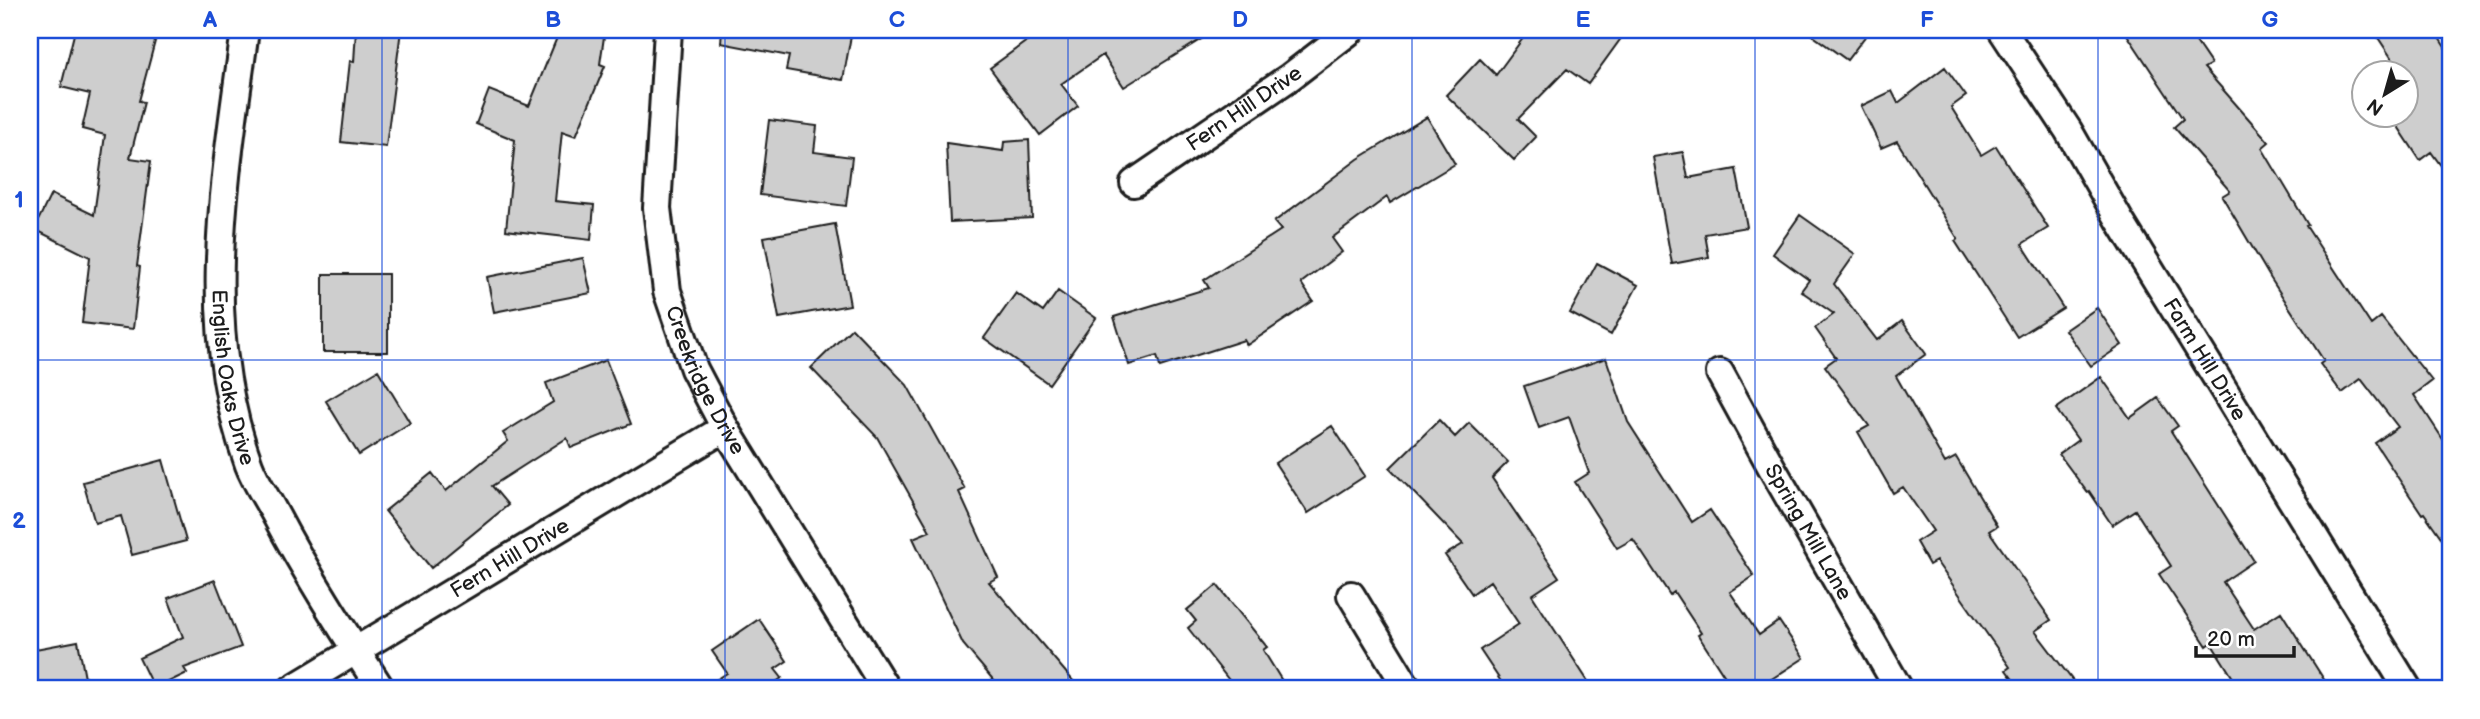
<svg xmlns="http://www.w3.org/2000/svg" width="2480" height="719" font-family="'Balsamiq Sans',sans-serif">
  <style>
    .building { fill: #cecece; stroke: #1c1c1c; stroke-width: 2 }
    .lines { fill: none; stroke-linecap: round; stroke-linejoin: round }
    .street-casing { stroke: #1c1c1c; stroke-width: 32 }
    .street { stroke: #fff; stroke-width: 26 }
    .grid { fill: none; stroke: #1d4ed8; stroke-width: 2; stroke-opacity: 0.55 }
    .labels { text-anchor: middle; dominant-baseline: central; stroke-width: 7; stroke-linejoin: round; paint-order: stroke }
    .street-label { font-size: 21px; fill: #1c1c1c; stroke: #fff }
    .neatline { fill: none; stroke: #1d4ed8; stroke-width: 2.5 }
    .grid-label { font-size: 23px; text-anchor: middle; font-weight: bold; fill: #1d4ed8 }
  </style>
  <rect width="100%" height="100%" fill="#fff"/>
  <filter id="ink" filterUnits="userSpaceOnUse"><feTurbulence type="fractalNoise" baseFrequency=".0143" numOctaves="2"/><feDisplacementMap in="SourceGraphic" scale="14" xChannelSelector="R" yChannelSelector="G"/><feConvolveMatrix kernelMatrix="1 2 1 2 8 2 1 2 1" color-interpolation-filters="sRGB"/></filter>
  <g filter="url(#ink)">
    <path class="building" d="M 75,30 L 158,30 L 139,101 L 144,102 L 130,158 L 151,161 L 137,266 L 140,267 L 133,329 L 82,323 L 90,257 L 34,229 L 51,194 L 94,215 L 105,135 L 82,129 L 90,94 L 61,87 Z
      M 356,30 L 401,30 L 386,147 L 341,142 L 350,61 L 354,62 Z
      M 560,30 L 605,30 L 600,64 L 605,66 L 576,136 L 562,131 L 555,201 L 594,205 L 591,240 L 506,230 L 515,140 L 476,124 L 489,90 L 529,106 Z
      M 722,30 L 852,30 L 843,80 L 786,70 L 789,56 L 721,43 Z
      M 1042,30 L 1216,30 L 1124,87 L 1103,55 L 1061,84 L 1078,106 L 1040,135 L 990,68 Z
      M 1529,30 L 1627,30 L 1588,84 L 1567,69 L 1518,119 L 1536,137 L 1514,160 L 1446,95 L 1480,59 L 1496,75 Z
      M 1805,30 L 1870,30 L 1847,60 Z
      M 2124,30 L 2188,30 L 2211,64 L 2204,68 L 2269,142 L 2262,148 L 2308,225 L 2306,226 L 2371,325 L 2381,317 L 2432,381 L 2414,395 L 2450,450 L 2450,550 L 2424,513 L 2422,514 L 2375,443 L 2398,427 L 2361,379 L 2342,393 L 2320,364 L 2324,361 L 2271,279 L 2222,196 L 2230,191 L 2174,127 L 2183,119 Z
      M 2373,30 L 2434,30 L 2450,55 L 2450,178 L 2431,152 L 2420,160 L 2391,116 L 2406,116 L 2406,74 L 2402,74 Z
      M 1945,67 L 1966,96 L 1951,107 L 1981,155 L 1996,146 L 2048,228 L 2022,244 L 2063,308 L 2017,337 L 1955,241 L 1958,239 L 1897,141 L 1881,148 L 1861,106 L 1892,91 L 1898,103 Z
      M 1427,117 L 1455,164 L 1390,203 L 1387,197 L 1332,238 L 1342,252 L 1301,283 L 1313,301 L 1247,345 L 1244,340 L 1160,367 L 1157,356 L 1129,365 L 1114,317 L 1209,288 L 1204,280 L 1281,230 L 1274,222 L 1358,159 Z
      M 769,120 L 817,126 L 814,152 L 852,157 L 846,206 L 760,195 Z
      M 1029,140 L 1032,218 L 950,222 L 946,143 L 1003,151 L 1004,142 Z
      M 1683,152 L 1688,178 L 1736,169 L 1747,227 L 1705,234 L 1709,257 L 1672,264 L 1653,157 Z
      M 1800,215 L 1855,254 L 1834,284 L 1877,340 L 1902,321 L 1926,354 L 1896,376 L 1945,463 L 1956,457 L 1997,526 L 1989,531 L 2051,620 L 2035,631 L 2079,689 L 2020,689 L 2006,670 L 2010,667 L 1936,561 L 1929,565 L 1916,542 L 1933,531 L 1903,487 L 1893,493 L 1858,432 L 1869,426 L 1825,366 L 1836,358 L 1815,328 L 1834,314 L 1801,291 L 1809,280 L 1773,254 Z
      M 835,224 L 850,305 L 779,318 L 764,237 Z
      M 583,258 L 591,293 L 494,312 L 487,277 Z
      M 1597,263 L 1638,285 L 1611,335 L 1570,313 Z
      M 323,274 L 388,274 L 388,352 L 323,352 Z
      M 1058,291 L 1096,318 L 1049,384 L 984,338 L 1016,293 L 1043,312 Z
      M 2097,308 L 2122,345 L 2091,366 L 2065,330 Z
      M 852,328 L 907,385 L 965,489 L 959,492 L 998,577 L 989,582 L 1080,689 L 1001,689 L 963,644 L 913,538 L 930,531 L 877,437 L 811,368 Z
      M 1606,358 L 1628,422 L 1692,522 L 1710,510 L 1754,576 L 1730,592 L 1759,635 L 1779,621 L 1804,658 L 1756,689 L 1733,689 L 1698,635 L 1701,633 L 1674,592 L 1670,595 L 1633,539 L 1617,548 L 1575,482 L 1589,473 L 1569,417 L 1539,428 L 1524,386 Z
      M 606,360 L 631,424 L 571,448 L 567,438 L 492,486 L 508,505 L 431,568 L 385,511 L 432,473 L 446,491 L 508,441 L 503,433 L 553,402 L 546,383 Z
      M 378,370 L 410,423 L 359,455 L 326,401 Z
      M 2101,377 L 2130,418 L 2158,398 L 2178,426 L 2171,431 L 2254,561 L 2223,582 L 2254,629 L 2281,612 L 2330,689 L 2240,689 L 2211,643 L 2207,646 L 2159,574 L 2171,566 L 2135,510 L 2112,525 L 2089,491 L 2087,492 L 2059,454 L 2078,440 L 2056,409 Z
      M 1439,420 L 1455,437 L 1469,423 L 1508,462 L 1492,478 L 1559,577 L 1532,595 L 1593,689 L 1506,689 L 1480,650 L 1519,624 L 1490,581 L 1472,594 L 1445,555 L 1463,544 L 1390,468 Z
      M 1332,426 L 1365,476 L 1308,513 L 1275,463 Z
      M 163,460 L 186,541 L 132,555 L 121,516 L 95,523 L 83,482 Z
      M 215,580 L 241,647 L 184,668 L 187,673 L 154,689 L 139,658 L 183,637 L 168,598 Z
      M 1217,585 L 1267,647 L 1263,650 L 1287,689 L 1236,689 L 1188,628 L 1196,621 L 1187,610 Z
      M 759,619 L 787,661 L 775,669 L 782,678 L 765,689 L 702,689 L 727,673 L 712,651 Z
      M 78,641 L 87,689 L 30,689 L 30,650 Z"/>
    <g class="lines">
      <g class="street-casing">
        <g id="street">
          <path id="s1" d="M 245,30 C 226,175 197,323 249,465 C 255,481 266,497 274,512 C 306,573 344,632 381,689"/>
          <path id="s2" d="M 668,30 L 657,208 L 667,291 L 694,369 L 725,428 L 886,689"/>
          <path id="s3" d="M 2002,30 L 2068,130 L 2120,221 L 2408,689"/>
          <path id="s4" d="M 1134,183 L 1290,77 L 1351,30"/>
          <path id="s5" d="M 1720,373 L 1772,468 L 1899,689"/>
          <path d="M 1351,595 L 1408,689"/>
          <path id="s6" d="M 292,689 L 725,428"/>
        </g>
      </g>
      <use href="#street" class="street"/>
    </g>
  </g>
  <path class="grid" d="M 382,30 L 382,689M 725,30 L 725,689M 1068,30 L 1068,689M 1412,30 L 1412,689M 1755,30 L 1755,689M 2098,30 L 2098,689M 30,360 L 2450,360"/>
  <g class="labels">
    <g class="street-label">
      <text stroke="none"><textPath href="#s4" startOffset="133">Fern Hill Drive</textPath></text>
      <text stroke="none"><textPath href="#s3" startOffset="387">Farm Hill Drive</textPath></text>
      <text stroke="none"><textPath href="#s1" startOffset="350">English Oaks Drive</textPath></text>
      <text stroke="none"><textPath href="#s2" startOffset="359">Creekridge Drive</textPath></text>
      <text stroke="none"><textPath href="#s5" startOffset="182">Spring Mill Lane</textPath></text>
      <text stroke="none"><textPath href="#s6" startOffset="254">Fern Hill Drive</textPath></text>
    </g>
  </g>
  <rect width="2480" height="719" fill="none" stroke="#fff" stroke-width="77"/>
  <g transform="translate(2385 94) rotate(217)"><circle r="33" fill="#ffffff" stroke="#a4a4a4" stroke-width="2"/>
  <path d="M0-5L12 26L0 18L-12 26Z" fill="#1c1c1c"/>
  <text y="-10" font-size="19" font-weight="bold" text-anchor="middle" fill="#1c1c1c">N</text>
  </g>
  <path d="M2196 646v10h98v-10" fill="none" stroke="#1c1c1c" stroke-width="3.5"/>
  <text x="2207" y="646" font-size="21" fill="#1c1c1c" stroke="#ffffff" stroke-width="5" paint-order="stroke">20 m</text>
  <rect x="38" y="38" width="2404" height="642" class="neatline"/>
  <g class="grid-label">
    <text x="210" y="27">A</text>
    <text x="553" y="27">B</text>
    <text x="897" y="27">C</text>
    <text x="1240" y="27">D</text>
    <text x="1583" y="27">E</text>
    <text x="1927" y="27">F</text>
    <text x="2270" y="27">G</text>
    <text x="19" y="207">1</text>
    <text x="19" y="528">2</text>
  </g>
</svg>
